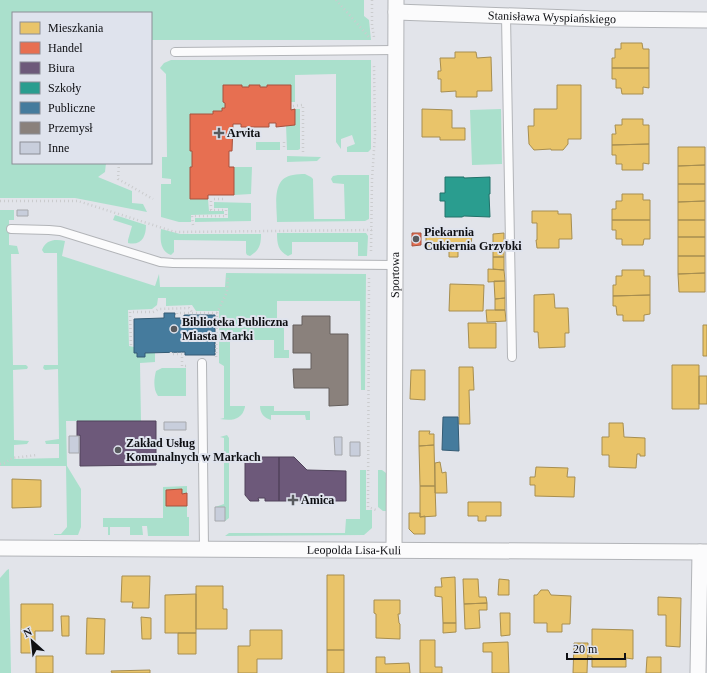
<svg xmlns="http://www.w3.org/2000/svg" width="707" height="673" font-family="Georgia,serif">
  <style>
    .green { fill: #aae0cc }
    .homes { fill: #e9c46a; stroke: #a78e50 }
    .shops { fill: #e76f51; stroke: #a6523e }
    .offices { fill: #6d597a; stroke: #50435b }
    .schools { fill: #2a9d8f; stroke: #22726a }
    .public { fill: #457b9d; stroke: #345b74 }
    .industry { fill: #8a817c; stroke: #655f5c }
    .building { fill: #c8cedc; stroke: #a6a8ac }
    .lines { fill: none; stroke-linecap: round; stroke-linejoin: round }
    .service-casing { stroke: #b2b4b8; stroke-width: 10 }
    .minor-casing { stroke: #b2b4b8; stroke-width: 17 }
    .path { stroke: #cbccce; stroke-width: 2.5; stroke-dasharray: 1 3; stroke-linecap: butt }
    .service { stroke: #fbfbfc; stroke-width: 8 }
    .minor { stroke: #fbfbfc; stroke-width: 15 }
    .poi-dot { fill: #585a5e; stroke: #dfe3ed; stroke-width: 1.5 }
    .labels { text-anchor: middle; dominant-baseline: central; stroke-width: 4; stroke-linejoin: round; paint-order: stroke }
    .street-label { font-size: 12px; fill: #0e0f13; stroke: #dfe3ed }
    .poi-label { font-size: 12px; font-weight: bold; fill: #0e0f13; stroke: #dfe3ed; text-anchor: start }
  </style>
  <rect width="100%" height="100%" fill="#e2e4ea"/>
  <path class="green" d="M 0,0 L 364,0 L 364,16 L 369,20 L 371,40 L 151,40 L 151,13 L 13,13 L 13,163 L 106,163 L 105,172 L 98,177 L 132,191 L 132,203 L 143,204 L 147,212 L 75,198 L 0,198 Z
    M 171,60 L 371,60 L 371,149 L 368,152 L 347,152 L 347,147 L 355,144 L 352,135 L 341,139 L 341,149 L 336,142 L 336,74 L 295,75 L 295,102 L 291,102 L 290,85 L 267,85 L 267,87 L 260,87 L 260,85 L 250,85 L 249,87 L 242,87 L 242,85 L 223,85 L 223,102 L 225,103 L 225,108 L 222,111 L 213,111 L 213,114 L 190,114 L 190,151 L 192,151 L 192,167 L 190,167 L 190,199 L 208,199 L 209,211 L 224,211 L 224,214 L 191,215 L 191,222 L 179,222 L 161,217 L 161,184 L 171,184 L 171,179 L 162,178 L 162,157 L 167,157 L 166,74 L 160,68 L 164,63 Z
    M 295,109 L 300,109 L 300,149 L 298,150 L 287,150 L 286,125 L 295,125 Z
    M 501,109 L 502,164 L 472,165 L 470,110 Z
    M 256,142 L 280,142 L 280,150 L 256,150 Z
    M 287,156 L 321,157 L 317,161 L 287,162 Z
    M 234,167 L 252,167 L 251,194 L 234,195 Z
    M 305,174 L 311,177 L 313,179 L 314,219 L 345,219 L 344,184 L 333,183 L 331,179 L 333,176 L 338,175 L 369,175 L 369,219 L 365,221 L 277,222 C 277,206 271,178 293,175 C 297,174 301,174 305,174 Z
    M 214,202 L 251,203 L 251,221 L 195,222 L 195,218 L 228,218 L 228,208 L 214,208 Z
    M 0,210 L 14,210 L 14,220 L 9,220 L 9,245 L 17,246 L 19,254 L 11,254 L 13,365 L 26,365 L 28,367 L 27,369 L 13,370 L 14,440 L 29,441 L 27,444 L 14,445 L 14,459 L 59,458 L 59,444 L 46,444 L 45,441 L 59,439 L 58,369 L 45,370 L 43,368 L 44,365 L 58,365 L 57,253 L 44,253 L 42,250 C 46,239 56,239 65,241 L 62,256 L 155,286 L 159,274 L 160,287 L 225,287 L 226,273 L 366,274 L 365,390 L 361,390 L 360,301 L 277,301 L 277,325 L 284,326 L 284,350 L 289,350 L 289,358 L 274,358 L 274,340 L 230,340 L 230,406 L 245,406 L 245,407 C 242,420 232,421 220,419 L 224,418 L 224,366 L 219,363 L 219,311 L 196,311 L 192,305 L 166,306 L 166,298 L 158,298 L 157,305 L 152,309 L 128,310 L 129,346 L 134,347 L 134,353 L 137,353 L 137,357 L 145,357 L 145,353 L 155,353 L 155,362 L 140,363 L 141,421 L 66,421 L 67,466 L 81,489 L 81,527 L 78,535 L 54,535 L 54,534 L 61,534 L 67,527 L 66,466 L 0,466 Z
    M 115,215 L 146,225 C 146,236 142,246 128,243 L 128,240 L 132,226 L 113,220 Z
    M 161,229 L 180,234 L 261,234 C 261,244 260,250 250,256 L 247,255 L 246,253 L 246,241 L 174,240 L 174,252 L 171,255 C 160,251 160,239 161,229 Z
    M 277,233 L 366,233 L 368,236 L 367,256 L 358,256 L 358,242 L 292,242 L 292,254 L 288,256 C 278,251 277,244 277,233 Z
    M 162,368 L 186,368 L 186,396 L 158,396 C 153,389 154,379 156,371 Z
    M 260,406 L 274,406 L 274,411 L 310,411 L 310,420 L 306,420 L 305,415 L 271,415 L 271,420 C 264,418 260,413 260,406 Z
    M 227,435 L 229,438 L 229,518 L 225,521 L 225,507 L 215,507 L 224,504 L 224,438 L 220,437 Z
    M 360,470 L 366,470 L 366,510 L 372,510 L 372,528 L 364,535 L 225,536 L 229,533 L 345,533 L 346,519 L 360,519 Z
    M 378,470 L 382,470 L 386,473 L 386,511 L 383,511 L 378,507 Z
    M 187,486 L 187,493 L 182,494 L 182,489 L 166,490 L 166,506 L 187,506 L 187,517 L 189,517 L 189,536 L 148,536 L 147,526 L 142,526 L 143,535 L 130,535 L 130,527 L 110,527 L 110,535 L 108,535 L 108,527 L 103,527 L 103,518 L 163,518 L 163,487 Z
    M 9,569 L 11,673 L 0,673 L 0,578 L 7,570 Z"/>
  <path class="homes" d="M 621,43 L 642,43 L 643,49 L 649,49 L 649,68 L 612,68 L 612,58 L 615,58 L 615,49 L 621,49 Z
    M 455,52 L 476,52 L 477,58 L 491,57 L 492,91 L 477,91 L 477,97 L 456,97 L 456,91 L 441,92 L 441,79 L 438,79 L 438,71 L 441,71 L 440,58 L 455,58 Z
    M 612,68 L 649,68 L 649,88 L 643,87 L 643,94 L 622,94 L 621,88 L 616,88 L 616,79 L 612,79 Z
    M 557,85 L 581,85 L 581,139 L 568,139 L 568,144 L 563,150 L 551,150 L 551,149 L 534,150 L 529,144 L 528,126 L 534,126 L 534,109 L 557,109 Z
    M 422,109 L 452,110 L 452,128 L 465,128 L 465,140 L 440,140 L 440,137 L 422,137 Z
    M 622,119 L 643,119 L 643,125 L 649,125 L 649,144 L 612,145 L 612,134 L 616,134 L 615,125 L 622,125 Z
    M 649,144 L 649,164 L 643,163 L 643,170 L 622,170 L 622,164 L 616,164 L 616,155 L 612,155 L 612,145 Z
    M 678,147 L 705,147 L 705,165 L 678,166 Z
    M 705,165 L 705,184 L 678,184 L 678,166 Z
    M 678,184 L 705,184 L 705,201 L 678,202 Z
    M 622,194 L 643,194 L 643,200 L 650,200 L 650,220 L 612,220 L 612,209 L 616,209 L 616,201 L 622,201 Z
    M 705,201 L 705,220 L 678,220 L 678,202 Z
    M 532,211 L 558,211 L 558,214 L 571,214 L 572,239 L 559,239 L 559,248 L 537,248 L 536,240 L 537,240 L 537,223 L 532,223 Z
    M 612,220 L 650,220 L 650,239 L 644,239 L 643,245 L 622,245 L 622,239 L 616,239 L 616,230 L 612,230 Z
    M 678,220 L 705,220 L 705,237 L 678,237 Z
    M 426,232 L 472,232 L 471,250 L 458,250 L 458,257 L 449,257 L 449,250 L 426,250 Z
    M 504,233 L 504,257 L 493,257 L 493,234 Z
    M 678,237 L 705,237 L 705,256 L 678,256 Z
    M 678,256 L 705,256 L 705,273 L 678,274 Z
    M 493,257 L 504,257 L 504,270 L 493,269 Z
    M 488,269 L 504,270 L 505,281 L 488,282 Z
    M 622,270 L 644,270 L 644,276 L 650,276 L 650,295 L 613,296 L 613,285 L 616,285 L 616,276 L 622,276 Z
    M 705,273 L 705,292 L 679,292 L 678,274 Z
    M 494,281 L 505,281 L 505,298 L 495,299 Z
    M 450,284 L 484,285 L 483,311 L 449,311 Z
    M 554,294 L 555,308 L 568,308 L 569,333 L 565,333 L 565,347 L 539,348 L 538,332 L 534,332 L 534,295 Z
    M 650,295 L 650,314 L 644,315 L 644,321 L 623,321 L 623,315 L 617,315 L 616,306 L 613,306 L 613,296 Z
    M 505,298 L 505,310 L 495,310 L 495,299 Z
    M 486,310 L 505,310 L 506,321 L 487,322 Z
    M 468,323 L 496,323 L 496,348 L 469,348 Z
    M 703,325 L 707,325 L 707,356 L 703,356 Z
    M 672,365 L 699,365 L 699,409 L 672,409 Z
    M 459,367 L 473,367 L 474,390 L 469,390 L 470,424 L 459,424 Z
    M 411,370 L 425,370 L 425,400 L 410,399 Z
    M 699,376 L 707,376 L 707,404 L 699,404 Z
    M 609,423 L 623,423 L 624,437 L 645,438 L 645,456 L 640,456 L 640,454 L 637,454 L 636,468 L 609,467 L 609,455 L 602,455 L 602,437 L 609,437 Z
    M 419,431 L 430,431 L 429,434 L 434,434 L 434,445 L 419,446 Z
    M 434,445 L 435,486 L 420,486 L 419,446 Z
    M 440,462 L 442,473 L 446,472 L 447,493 L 435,493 L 435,463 Z
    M 536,467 L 568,468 L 567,477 L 575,477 L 574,497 L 535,496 L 535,485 L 530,485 L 530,477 L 535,477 Z
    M 12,479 L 41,480 L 41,507 L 12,508 Z
    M 420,486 L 435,486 L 436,516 L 420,517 Z
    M 468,502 L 501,502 L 501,516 L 486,516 L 486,521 L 478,521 L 478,516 L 468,516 Z
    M 409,513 L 420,513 L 420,517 L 425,516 L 425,534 L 414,534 L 409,529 Z
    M 327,575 L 344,575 L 344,650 L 327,650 Z
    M 122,576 L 150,576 L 149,608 L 132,608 L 133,602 L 121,602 Z
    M 455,577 L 456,623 L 443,623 L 442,597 L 435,596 L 435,587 L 442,587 L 441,578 Z
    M 463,579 L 478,579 L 479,597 L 486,597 L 487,603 L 464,604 Z
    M 499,579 L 509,580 L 509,595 L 498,595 Z
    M 196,586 L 223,586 L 223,609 L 227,609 L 227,629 L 196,629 Z
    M 541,590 L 548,590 L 551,595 L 571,596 L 570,624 L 562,624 L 562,632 L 547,632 L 547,623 L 534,623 L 534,595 L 537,595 Z
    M 196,594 L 196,633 L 165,633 L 165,595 Z
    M 658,597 L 681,598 L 680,647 L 666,646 L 666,615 L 658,615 Z
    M 374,600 L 400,600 L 400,614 L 398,614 L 399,623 L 400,624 L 400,639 L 376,638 L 376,614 L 374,613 Z
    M 487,603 L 487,610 L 479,610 L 480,628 L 465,629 L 464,604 Z
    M 21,604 L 53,604 L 53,631 L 35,631 L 35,653 L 21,653 Z
    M 500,613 L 510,613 L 510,635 L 501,636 Z
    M 61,616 L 69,616 L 69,636 L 62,636 Z
    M 141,617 L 151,618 L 151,639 L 142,639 Z
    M 87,618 L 105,619 L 104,654 L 86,654 Z
    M 443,623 L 456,623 L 456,632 L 443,633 Z
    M 592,629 L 633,630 L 633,659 L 626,658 L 626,667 L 592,667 L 592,657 L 588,657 L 588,649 L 592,648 Z
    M 250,630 L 282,630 L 282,659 L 257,659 L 257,673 L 238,673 L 238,646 L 250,646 Z
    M 178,633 L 196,633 L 196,654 L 178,654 Z
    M 420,640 L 435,640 L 435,667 L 442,667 L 442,673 L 420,673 Z
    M 508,642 L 509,673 L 492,673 L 492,652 L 483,652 L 483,643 Z
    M 574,643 L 588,643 L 587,673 L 573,673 Z
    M 327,650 L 344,650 L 344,673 L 327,673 Z
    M 36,656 L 53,656 L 53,673 L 36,673 Z
    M 376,657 L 385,657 L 385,664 L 409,663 L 410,673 L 376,673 Z
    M 647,657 L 661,657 L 661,673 L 646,673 Z
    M 150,670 L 150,673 L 112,673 L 111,671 Z"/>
  <path class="shops" d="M 223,85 L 242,85 L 242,87 L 249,87 L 249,85 L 260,85 L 260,87 L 267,87 L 267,85 L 291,85 L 291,110 L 295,109 L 295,125 L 276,127 L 276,123 L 269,123 L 269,127 L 241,127 L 241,124 L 233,124 L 232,151 L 229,151 L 229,167 L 234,167 L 234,195 L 208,195 L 208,199 L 190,199 L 190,167 L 192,167 L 192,151 L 190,151 L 190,114 L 213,114 L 213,111 L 222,111 L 222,108 L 225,108 L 225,103 L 223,102 Z
    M 412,233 L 421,233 L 421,245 L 412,246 Z
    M 182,489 L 182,494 L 187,493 L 187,506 L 166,506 L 166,490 Z"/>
  <path class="offices" d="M 77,421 L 156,421 L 156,465 L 80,466 L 80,435 L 77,436 Z
    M 245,457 L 279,457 L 279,501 L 265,501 L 265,498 L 258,498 L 259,501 L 250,501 L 245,495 Z
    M 279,457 L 294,457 L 307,470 L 346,471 L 346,501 L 313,501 L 313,498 L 307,499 L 307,501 L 279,501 Z"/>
  <path class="schools" d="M 445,177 L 464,177 L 464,178 L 490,177 L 490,194 L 489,194 L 490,217 L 464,216 L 462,217 L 445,217 L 445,201 L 440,201 L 440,193 L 445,193 Z"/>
  <path class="public" d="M 164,313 L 175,313 L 175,318 L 184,318 L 184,315 L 215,315 L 215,355 L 185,355 L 185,352 L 145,353 L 145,357 L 137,357 L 137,353 L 134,353 L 134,319 L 164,318 Z
    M 443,417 L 458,417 L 459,451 L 442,450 Z"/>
  <path class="industry" d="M 302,316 L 330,316 L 330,334 L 348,334 L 348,405 L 329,406 L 329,388 L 294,388 L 293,369 L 311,369 L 311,353 L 293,353 L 293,325 L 302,325 Z"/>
  <path class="building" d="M 17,210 L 28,210 L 28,216 L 17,216 Z
    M 164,422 L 186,422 L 186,430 L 164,430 Z
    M 69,436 L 79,436 L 79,453 L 69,453 Z
    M 334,437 L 342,437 L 342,455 L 335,455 Z
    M 350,442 L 360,442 L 360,456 L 350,456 Z
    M 215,507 L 225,507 L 225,521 L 215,521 Z"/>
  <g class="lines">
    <g class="service-casing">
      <path id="service" d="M 506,16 L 512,357
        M 175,52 L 396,50
        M 11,229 L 49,230 L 60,231 L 160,262 L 173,263 L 394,265
        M 202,363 L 204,549"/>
    </g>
    <g class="minor-casing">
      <g id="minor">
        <path id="s1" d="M 396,12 L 599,19 L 707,20"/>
        <path id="s2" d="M 0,548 L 707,552"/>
        <path id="s3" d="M 394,550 L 396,0"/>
        <path d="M 698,673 L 700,552"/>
      </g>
    </g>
    <path class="path" d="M 336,0 L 369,37
      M 372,0 L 372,25 L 374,37
      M 293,106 L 303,105 L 303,154
      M 284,142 L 284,149
      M 119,163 L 118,179 L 153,199
      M 214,199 L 224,199
      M 0,201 L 78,201 L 175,232 L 372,230
      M 193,225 L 192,216 L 226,216 L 226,210 L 211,210 L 211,199
      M 371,251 L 372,179 L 375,135 L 374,64
      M 369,278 L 368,507 L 376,510
      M 217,313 L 227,292 L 228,276
      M 175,316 L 177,316 L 177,313 L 217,313 L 216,360
      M 131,345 L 130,312 L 153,312 L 159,309 L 189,308 L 192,312
      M 171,352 L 171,354 L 182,354 L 182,366 L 188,366
      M 0,464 L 5,463 L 12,458 L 37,455"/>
    <use href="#service" class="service"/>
    <use href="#minor" class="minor"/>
  </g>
  <g class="poi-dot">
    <path d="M217 127h4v4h4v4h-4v4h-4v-4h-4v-4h4z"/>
    <circle cx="416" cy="239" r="4"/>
    <circle cx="174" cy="329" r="4"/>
    <circle cx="118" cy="450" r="4"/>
    <path d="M291 494h4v4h4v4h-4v4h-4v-4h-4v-4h4z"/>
  </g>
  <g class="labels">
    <g class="street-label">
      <text stroke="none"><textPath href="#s1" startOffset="156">Stanisława Wyspiańskiego</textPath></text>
      <text stroke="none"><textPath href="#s3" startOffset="275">Sportowa</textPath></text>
      <text stroke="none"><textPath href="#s2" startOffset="354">Leopolda Lisa-Kuli</textPath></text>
    </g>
    <g class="poi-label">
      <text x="227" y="133">Arvita</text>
      <text x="424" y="232">Piekarnia<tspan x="424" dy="14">Cukiernia Grzybki</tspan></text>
      <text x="182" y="322">Biblioteka Publiczna<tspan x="182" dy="14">Miasta Marki</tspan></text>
      <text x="126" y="443">Zakład Usług<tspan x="126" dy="14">Komunalnych w Markach</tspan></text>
      <text x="301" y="500">Amica</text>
    </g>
  </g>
  <rect x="12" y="12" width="140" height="152" fill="#dfe3ed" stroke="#8b8e96"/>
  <rect x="20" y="22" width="20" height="12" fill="#e9c46a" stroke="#8b8e96"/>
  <text x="48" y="32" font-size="12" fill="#0e0f13">Mieszkania</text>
  <rect x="20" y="42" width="20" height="12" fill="#e76f51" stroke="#8b8e96"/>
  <text x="48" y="52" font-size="12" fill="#0e0f13">Handel</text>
  <rect x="20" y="62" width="20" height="12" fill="#6d597a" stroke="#8b8e96"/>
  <text x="48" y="72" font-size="12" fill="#0e0f13">Biura</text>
  <rect x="20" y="82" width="20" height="12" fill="#2a9d8f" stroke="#8b8e96"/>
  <text x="48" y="92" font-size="12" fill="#0e0f13">Szkoły</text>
  <rect x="20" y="102" width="20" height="12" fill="#457b9d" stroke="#8b8e96"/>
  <text x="48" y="112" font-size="12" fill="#0e0f13">Publiczne</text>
  <rect x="20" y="122" width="20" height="12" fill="#8a817c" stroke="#8b8e96"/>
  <text x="48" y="132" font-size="12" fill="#0e0f13">Przemysł</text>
  <rect x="20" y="142" width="20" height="12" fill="#c8cedc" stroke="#8b8e96"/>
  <text x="48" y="152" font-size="12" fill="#0e0f13">Inne</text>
  <g transform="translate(32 641) rotate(333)" stroke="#dfe3ed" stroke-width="3" paint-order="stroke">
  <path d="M0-3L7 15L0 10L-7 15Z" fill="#0e0f13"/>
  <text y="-6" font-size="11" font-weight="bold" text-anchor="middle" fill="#0e0f13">N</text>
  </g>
  <path d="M567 653v6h58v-6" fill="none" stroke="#0e0f13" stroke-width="2"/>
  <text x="573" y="653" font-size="12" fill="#0e0f13" stroke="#dfe3ed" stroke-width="3" paint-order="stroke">20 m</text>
</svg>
